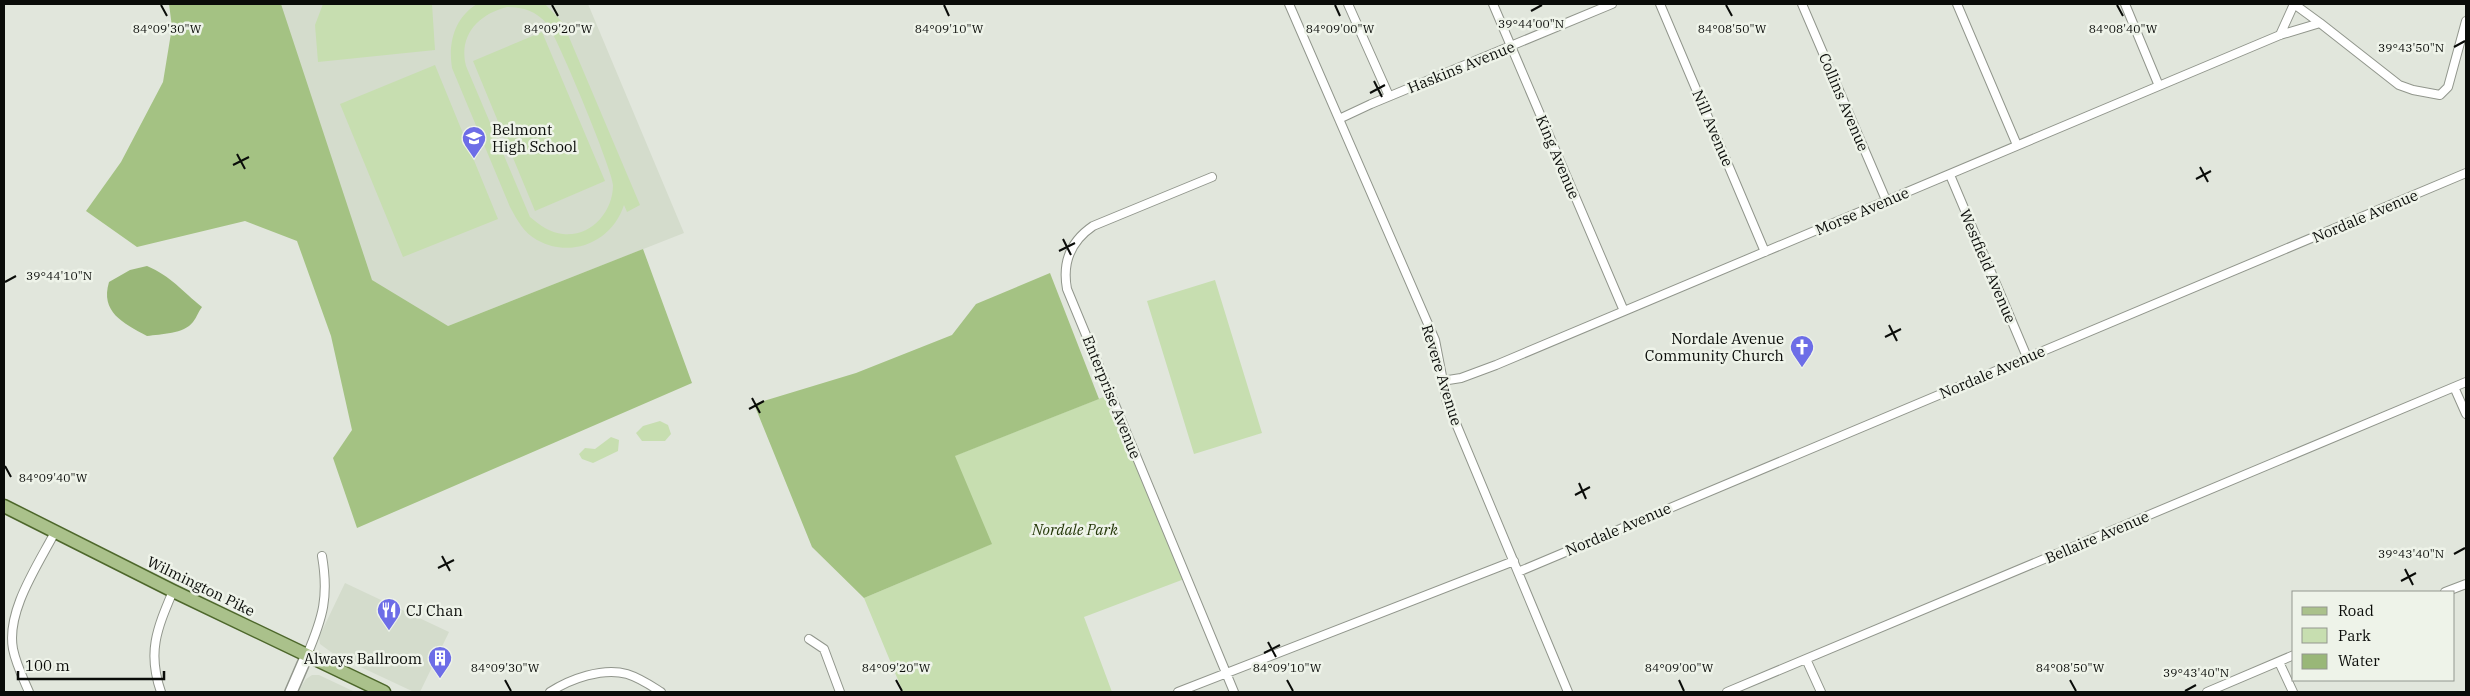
<svg xmlns="http://www.w3.org/2000/svg" width="2470" height="696" font-family="'IBM Plex Serif',serif">
  <style>
    .built { fill: #d4dccc }
    .green { fill: #c7deb0; fill-rule: evenodd }
    .forest { fill: #a4c283 }
    .water { fill: #99b778 }
    .lines { fill: none; stroke-linecap: round; stroke-linejoin: round }
    .street-casing { stroke: #91968c; stroke-width: 10 }
    .secondary-casing { stroke: #91968c; stroke-width: 14 }
    .primary-casing { stroke: #4d672b; stroke-width: 15 }
    .street { stroke: #fff; stroke-width: 8 }
    .secondary { stroke: #fff; stroke-width: 11 }
    .primary { stroke: #aac18b; stroke-width: 12 }
    .ticks { fill: none; stroke: #0a0c09; stroke-width: 2 }
    .labels { text-anchor: middle; dominant-baseline: central; stroke-width: 5; stroke-linejoin: round; paint-order: stroke }
    .street-label { font-size: 15px; fill: #0a0c09; stroke: #eef3e9 }
    .poi-label { font-size: 15px; fill: #0a0c09; stroke: #eef3e9; text-anchor: start }
    .park-label { font-size: 15px; font-style: italic; fill: #243708; stroke: #eef3e9 }
    .ticks-label { font-size: 12px; text-anchor: middle; fill: #0a0c09; stroke: #eef3e9; stroke-width: 5; stroke-linejoin: round; paint-order: stroke }
  </style>
  <rect width="100%" height="100%" fill="#e1e6dc"/>
  <path class="built" d="M 235,4 L 588,4 L 684,233 L 448,326 L 370,354 Z
    M 345,583 L 449,632 L 420,692 L 414,692 L 335,655 L 320,644 L 319,637 Z
    M 312,675 L 319,675 L 355,692 L 298,692 L 306,679 Z"/>
  <path class="green" d="M 323,4 L 432,4 L 435,50 L 318,62 L 315,25 Z
    M 477,4 L 545,4 L 563,23 L 640,205 L 627,212 L 624,205 C 612,242 571,259 537,240 C 524,233 517,220 510,207 L 452,68 C 448,44 454,18 477,4 ZM 507,7 C 523,7 536,11 547,24 C 557,36 613,171 613,185 C 613,212 591,237 563,234 C 550,233 540,225 530,217 L 466,66 C 458,35 479,14 507,7 Z
    M 542,32 L 605,181 L 535,211 L 473,61 Z
    M 435,65 L 498,219 L 403,257 L 340,104 Z
    M 1215,280 L 1262,433 L 1194,454 L 1147,301 Z
    M 1111,394 L 1187,578 L 1084,617 L 1112,692 L 903,692 L 864,598 L 991,544 L 954,456 Z
    M 660,421 L 668,425 L 671,434 L 665,441 L 642,441 L 636,433 L 643,426 Z
    M 611,437 L 619,440 L 618,451 L 593,463 L 582,459 L 579,454 L 585,448 L 595,449 Z"/>
  <path class="forest" d="M 169,4 L 281,4 L 372,280 L 448,326 L 643,249 L 692,383 L 357,528 L 333,458 L 352,430 L 331,336 L 297,241 L 245,221 L 137,247 L 86,211 L 121,162 L 163,82 L 172,27 Z
    M 1050,273 L 1099,399 L 955,456 L 992,544 L 864,598 L 812,547 L 754,404 L 856,373 L 952,335 L 976,304 Z"/>
  <path class="water" d="M 147,266 C 171,276 182,291 202,307 C 198,312 197,317 193,322 C 184,334 161,334 147,336 C 123,323 100,312 109,282 L 130,270 Z"/>
  <g class="lines">
    <g class="street-casing">
      <path id="street" d="M 1289,4 L 1435,340 L 1447,402 L 1568,692
        M 1348,4 L 1389,96
        M 1493,4 L 1624,311
        M 1660,4 L 1765,252
        M 1802,4 L 1886,200
        M 1957,4 L 2017,145
        M 2125,4 L 2159,86
        M 2294,4 L 2320,23
        M 2280,35 L 2294,4
        M 1339,119 L 1371,104 L 1612,4
        M 1950,175 L 2027,357
        M 1212,177 L 1093,226 C 1071,241 1062,262 1067,289 L 1234,692
        M 1442,381 L 1461,378 L 1496,365 L 2280,35 L 2320,23 L 2399,85 L 2413,90 L 2440,95 L 2448,87 L 2466,21
        M 2454,387 L 2466,414
        M 1518,572 L 2466,173
        M 2445,592 L 2466,584
        M 809,639 L 824,649 L 840,692
        M 307,655 C 323,617 329,597 322,556
        M 1806,659 L 1821,692
        M 2279,662 L 2293,692
        M 29,692 C 23,678 16,664 13,649 C 6,611 38,565 55,532
        M 161,692 C 147,652 157,629 173,591
        M 550,692 C 570,679 603,667 627,674 C 640,678 650,685 661,692
        M 1178,692 L 1514,561
        M 1727,692 L 2466,382
        M 2207,692 L 2294,655"/>
    </g>
    <g class="secondary-casing">
      <path id="secondary" d="M 291,692 L 307,655"/>
    </g>
    <g class="primary-casing">
      <path id="primary" d="M 4,506 L 173,591 L 384,692"/>
    </g>
    <use href="#street" class="street"/>
    <use href="#secondary" class="secondary"/>
    <use href="#primary" class="primary"/>
  </g>
  <path class="ticks" d="M 161,5 L 167,16M 552,5 L 558,16M 944,5 L 949,16M 1335,5 L 1340,16M 1726,5 L 1732,16M 2117,5 L 2123,16M 1531,11 L 1542,5M 2454,47 L 2465,41M 1374,81 L 1382,97M 1370,93 L 1385,85M 237,154 L 245,169M 233,165 L 249,157M 2200,167 L 2208,182M 2196,179 L 2211,171M 1063,239 L 1071,255M 1059,251 L 1075,243M 5,282 L 16,276M 1889,325 L 1897,341M 1885,337 L 1901,329M 752,398 L 760,413M 749,409 L 764,401M 5,466 L 11,477M 1579,483 L 1586,499M 1575,495 L 1590,487M 2454,554 L 2465,548M 442,556 L 450,571M 438,568 L 454,560M 2405,569 L 2413,585M 2401,581 L 2416,573M 1268,642 L 1276,657M 1264,653 L 1280,645M 505,680 L 511,691M 896,680 L 902,691M 1287,680 L 1293,691M 1679,680 L 1684,691M 2070,680 L 2076,691M 2185,691 L 2196,685"/>
  <defs>
    <g id="school-pin" transform="scale(1.25)"><path d="M0 17L-7.5 6A9.5 9.5 0 1 1 7.5 6Z" fill="#6d6de7" stroke="#eef3e9"/><path d="M0-5L7-2L0 1L-7-2ZM-4 1L0 2.5L4 1V4Q0 6-4 4Z" fill="#fff"/></g>
    <g id="church-pin" transform="scale(1.25)"><path d="M0 17L-7.5 6A9.5 9.5 0 1 1 7.5 6Z" fill="#6d6de7" stroke="#eef3e9"/><path d="M-1.2-6h2.4v3.5h3.3v2.4h-3.3V6h-2.4V-.1h-3.3v-2.4h3.3Z" fill="#fff"/></g>
    <g id="restaurant-pin" transform="scale(1.25)"><path d="M0 17L-7.5 6A9.5 9.5 0 1 1 7.5 6Z" fill="#6d6de7" stroke="#eef3e9"/><path d="M-5-6h1v4h1v-4h1v4h1v-4h1v5L-1.5 .5V6h-2V.5L-5-1ZM5-6V6H3V1.5H1.5Q1.5-4 5-6Z" fill="#fff"/></g>
    <g id="building-pin" transform="scale(1.25)"><path d="M0 17L-7.5 6A9.5 9.5 0 1 1 7.5 6Z" fill="#6d6de7" stroke="#eef3e9"/><path d="M-4-6H4V6H1V3H-1V6H-4ZM-2.5-4.3h1.7v1.8h-1.7ZM.8-4.3h1.7v1.8H.8ZM-2.5-1h1.7V.8h-1.7ZM.8-1h1.7V.8H.8Z" fill="#fff"/></g>
  </defs>
  <g fill-rule="evenodd">
    <use href="#school-pin" x="474" y="138"/>
    <use href="#church-pin" x="1802" y="347"/>
    <use href="#restaurant-pin" x="389" y="610"/>
    <use href="#building-pin" x="440" y="658"/>
  </g>
  <g class="labels">
    <g class="street-label">
      <text transform="translate(1461 67) rotate(-22)">Haskins Avenue</text>
      <text transform="translate(1844 102) rotate(67)">Collins Avenue</text>
      <text transform="translate(1713 128) rotate(67)">Nill Avenue</text>
      <text transform="translate(1558 157) rotate(67)">King Avenue</text>
      <text transform="translate(1862 211) rotate(-23)">Morse Avenue</text>
      <text transform="translate(2365 216) rotate(-23)">Nordale Avenue</text>
      <text transform="translate(1988 266) rotate(67)">Westfield Avenue</text>
      <text transform="translate(1992 372) rotate(-23)">Nordale Avenue</text>
      <text transform="translate(1442 375) rotate(73)">Revere Avenue</text>
      <text transform="translate(1112 397) rotate(68)">Enterprise Avenue</text>
      <text transform="translate(1618 529) rotate(-23)">Nordale Avenue</text>
      <text transform="translate(2097 537) rotate(-23)">Bellaire Avenue</text>
      <text transform="translate(201 586) rotate(26)">Wilmington Pike</text>
    </g>
    <g class="poi-label">
      <text x="492" y="129">Belmont<tspan x="492" dy="17">High School</tspan></text>
      <text x="1784" y="338" text-anchor="end">Nordale Avenue<tspan x="1784" dy="17">Community Church</tspan></text>
      <text x="406" y="610">CJ Chan</text>
      <text x="422" y="658" text-anchor="end">Always Ballroom</text>
    </g>
    <g class="park-label">
      <text x="1075" y="529">Nordale Park</text>
    </g>
  </g>
  <g class="ticks-label">
    <text x="1531" y="28">39°44'00"N</text>
    <text x="167" y="33">84°09'30"W</text>
    <text x="558" y="33">84°09'20"W</text>
    <text x="949" y="33">84°09'10"W</text>
    <text x="1340" y="33">84°09'00"W</text>
    <text x="1732" y="33">84°08'50"W</text>
    <text x="2123" y="33">84°08'40"W</text>
    <text x="2411" y="52">39°43'50"N</text>
    <text x="59" y="280">39°44'10"N</text>
    <text x="53" y="482">84°09'40"W</text>
    <text x="2411" y="558">39°43'40"N</text>
    <text x="505" y="672">84°09'30"W</text>
    <text x="896" y="672">84°09'20"W</text>
    <text x="1287" y="672">84°09'10"W</text>
    <text x="1679" y="672">84°09'00"W</text>
    <text x="2070" y="672">84°08'50"W</text>
    <text x="2196" y="677">39°43'40"N</text>
  </g>
  <rect width="2470" height="696" fill="none" stroke="#0a0c09" stroke-width="10"/>
  <rect x="2292" y="591" width="162" height="90" fill="#eef3e9" stroke="#93978f"/>
  <rect x="2302" y="607" width="25" height="8" fill="#aac18b" stroke="#93978f"/>
  <text x="2338" y="616" font-size="15" fill="#0a0c09">Road</text>
  <rect x="2302" y="628" width="25" height="15" fill="#c7deb0" stroke="#93978f"/>
  <text x="2338" y="641" font-size="15" fill="#0a0c09">Park</text>
  <rect x="2302" y="654" width="25" height="15" fill="#99b778" stroke="#93978f"/>
  <text x="2338" y="666" font-size="15" fill="#0a0c09">Water</text>
  <path d="M18 671v8h146v-8" fill="none" stroke="#0a0c09" stroke-width="2.5"/>
  <text x="25" y="671" font-size="15" fill="#0a0c09" stroke="#eef3e9" stroke-width="4" paint-order="stroke">100 m</text>
</svg>
